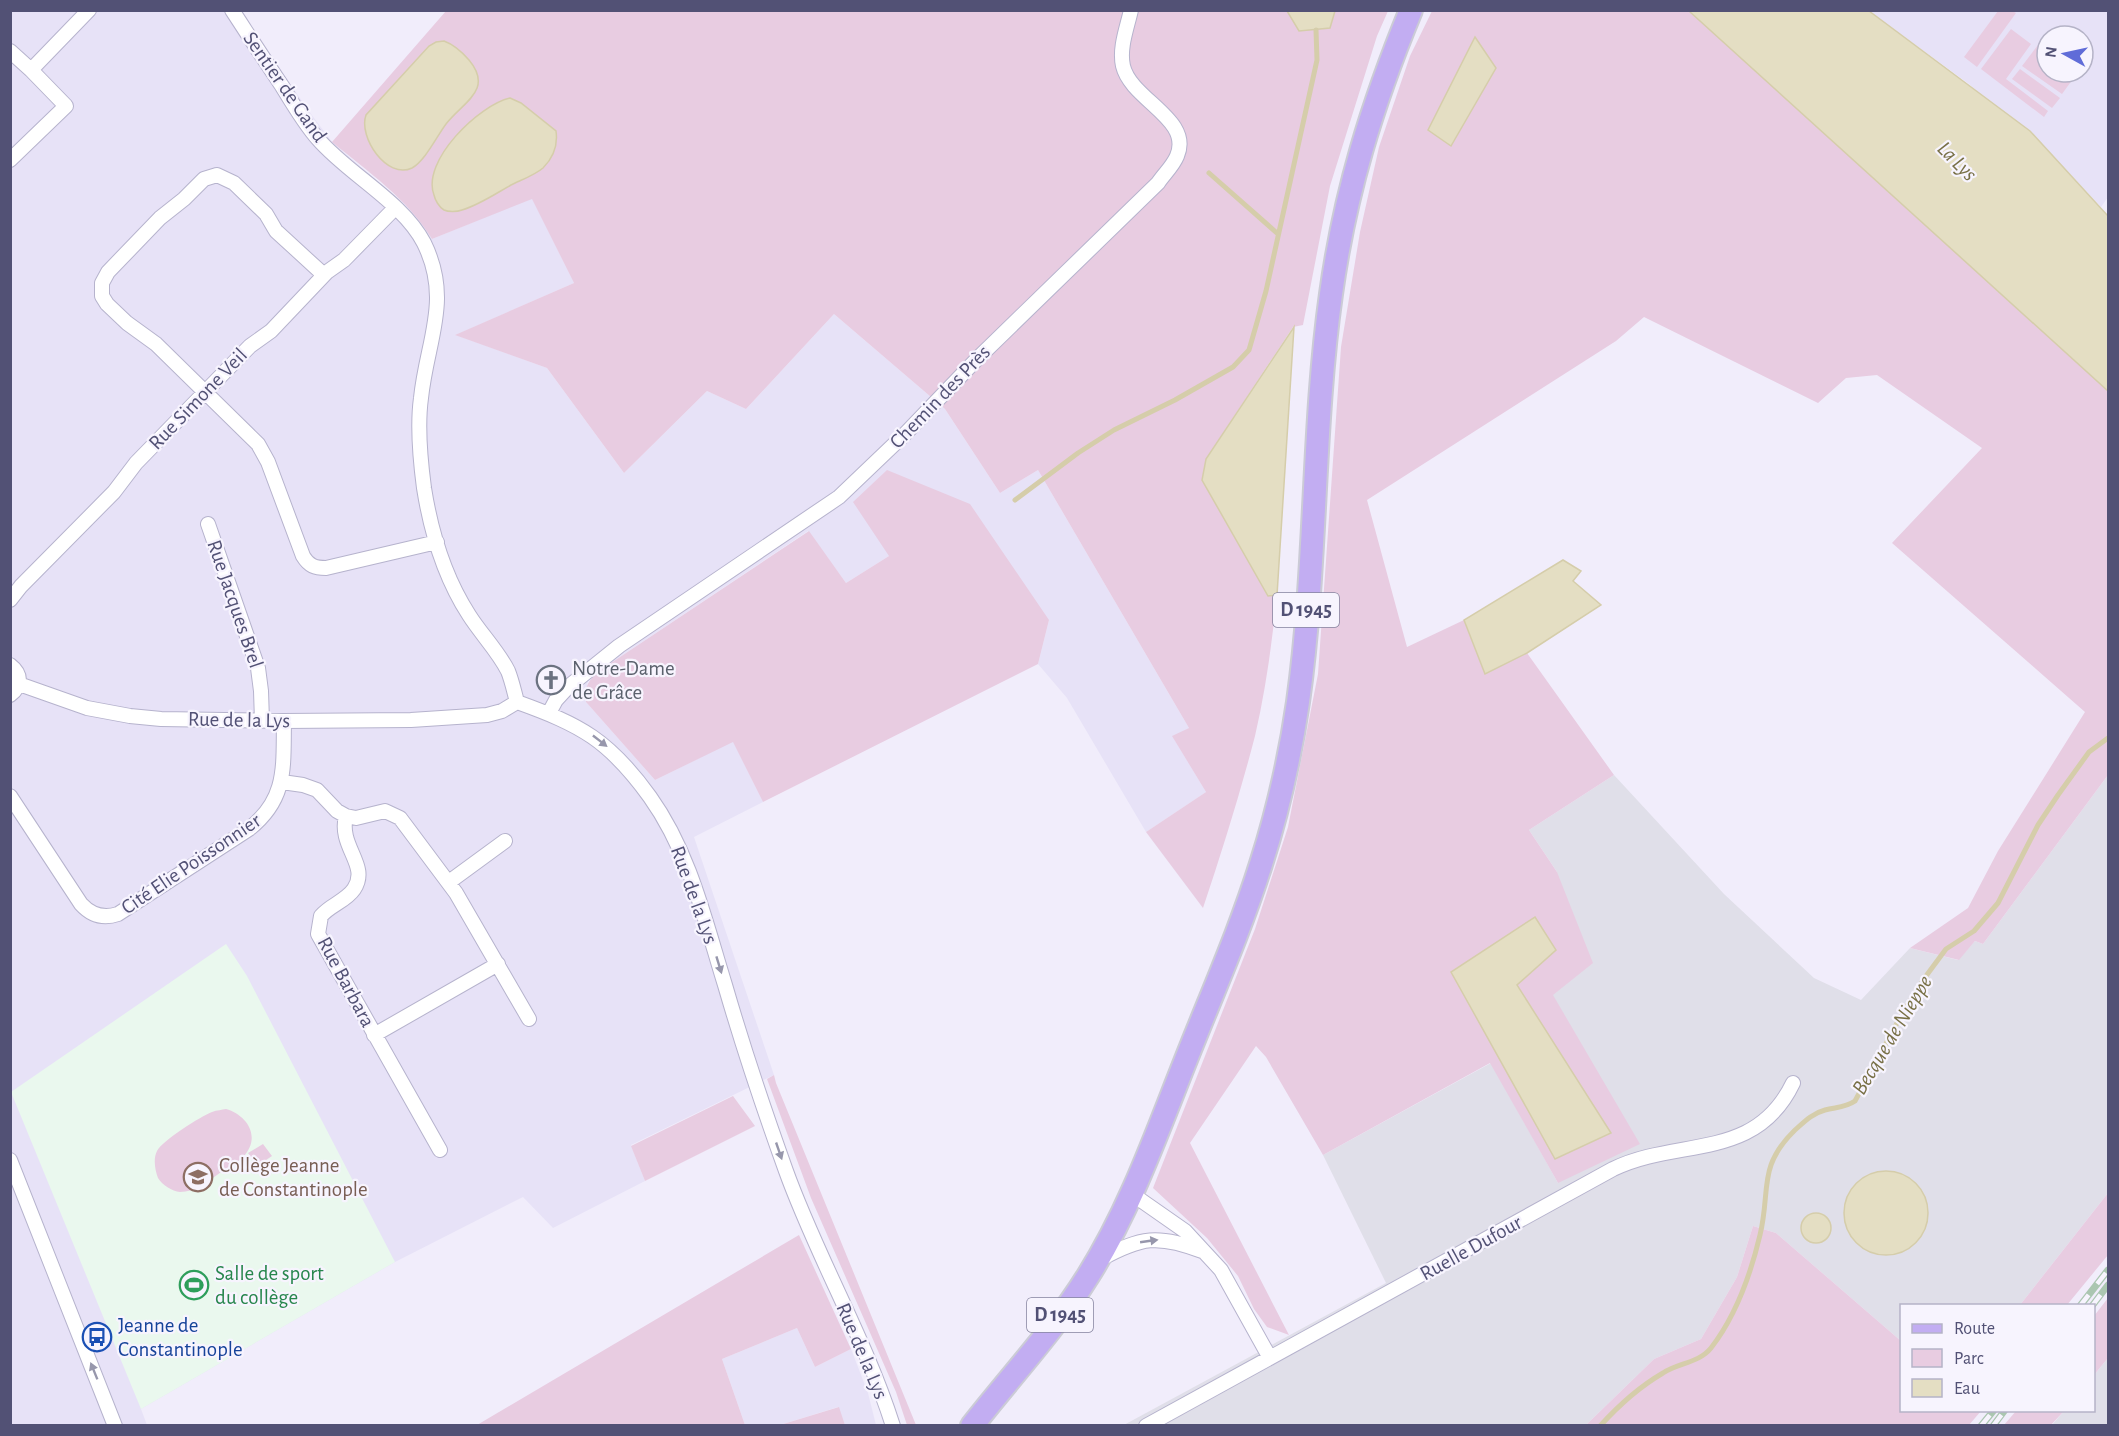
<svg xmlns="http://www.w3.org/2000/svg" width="2119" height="1436" font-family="'Alegreya Sans',sans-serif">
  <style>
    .residential { fill: #e7e2f7; fill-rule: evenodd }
    .industrial { fill: #e0dfe9 }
    .education { fill: #eaf8ee }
    .green { fill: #e8cce1 }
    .water { fill: #e4dec3; stroke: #d5cdaa; stroke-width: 1.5 }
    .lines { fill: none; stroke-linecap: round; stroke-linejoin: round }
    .stream { stroke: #d5cdaa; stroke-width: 5 }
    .street-casing { stroke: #b6b3cd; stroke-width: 16 }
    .primary-casing { stroke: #cbcbd6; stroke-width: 26 }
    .street { stroke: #fff; stroke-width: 14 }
    .primary { stroke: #c2adf2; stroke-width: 22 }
    .rail-casing { stroke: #abc6b1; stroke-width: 7 }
    .rail { stroke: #f7f4fe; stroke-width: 4.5; stroke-dasharray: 14; stroke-linecap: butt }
    .oneway { fill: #9797ac }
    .labels { text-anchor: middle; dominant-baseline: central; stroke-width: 4.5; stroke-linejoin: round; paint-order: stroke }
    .shield { fill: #f7f4fe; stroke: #84829e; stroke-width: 1.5 }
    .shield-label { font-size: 20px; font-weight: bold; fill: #525175 }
    .street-label { font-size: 21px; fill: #525175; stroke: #f7f4fe }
    .worship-label { font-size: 21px; fill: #5b616d; stroke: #f7f4fe; text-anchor: start }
    .education-label { font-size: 21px; fill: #785e54; stroke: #f7f4fe; text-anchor: start }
    .leisure-label { font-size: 21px; fill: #27864d; stroke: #f7f4fe; text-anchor: start }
    .transit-label { font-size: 21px; fill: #164399; stroke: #f7f4fe; text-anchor: start }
    .water-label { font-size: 22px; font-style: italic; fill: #787046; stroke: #f7f4fe }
  </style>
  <rect width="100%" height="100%" fill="#f1edfb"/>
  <path class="residential" d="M 10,11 L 241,11 L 308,110 L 332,142 L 410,209 L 422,222 L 432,239 L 532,198 L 574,283 L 456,335 L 547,368 L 624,473 L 707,391 L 746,409 L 834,314 L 945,409 L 1000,493 L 1038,470 L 1189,728 L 1173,737 L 1206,792 L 1146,832 L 1067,698 L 1038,664 L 1049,620 L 889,556 L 846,583 L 808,531 L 596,673 L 588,682 L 585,693 L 586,702 L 655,780 L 733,741 L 763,802 L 694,837 L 774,1075 L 631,1145 L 645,1181 L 553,1228 L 523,1197 L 395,1262 L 141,1409 L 147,1425 L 11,1425 Z
    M 1869,11 L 2108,11 L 2108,197 L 2101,207 L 2070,174 L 1969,84 ZM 2047,36 L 2083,36 L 2083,72 L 2047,72 Z
    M 797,1328 L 815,1367 L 851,1349 L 868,1393 L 876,1425 L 845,1425 L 838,1407 L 780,1425 L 745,1425 L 722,1359 Z"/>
  <path class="industrial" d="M 1614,775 L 1724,894 L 1814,978 L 1861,1000 L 1910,948 L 1958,960 L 1975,941 L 1983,944 L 2108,775 L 2108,1193 L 2020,1305 L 1902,1306 L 1901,1341 L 1776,1233 L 1753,1226 L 1737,1277 L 1701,1339 L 1654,1359 L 1586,1425 L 1122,1426 L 1386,1283 L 1323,1155 L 1491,1063 L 1558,1183 L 1553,995 L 1557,872 L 1529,830 Z
    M 2108,1358 L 2108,1425 L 2051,1426 L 2064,1411 L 2094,1410 L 2094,1375 Z"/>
  <path class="education" d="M 226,944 L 247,976 L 395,1262 L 141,1409 L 11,1092 Z"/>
  <path class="green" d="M 1287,10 L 1299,31 L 1329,28 L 1335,11 L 1388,11 L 1377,36 L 1330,186 L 1303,325 L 1293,327 L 1206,459 L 1202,480 L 1268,595 L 1277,595 C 1272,642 1266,689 1255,736 C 1240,794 1222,851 1203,908 L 1146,832 L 1206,792 L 1172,736 L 1189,728 L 1038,470 L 1000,493 L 945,409 L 834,314 L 746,409 L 707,391 L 624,473 L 547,368 L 455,335 L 574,283 L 532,199 L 432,239 C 408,199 367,171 332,142 L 446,11 Z
    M 1432,11 L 1689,11 L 2108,391 L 2108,775 L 1983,944 L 1975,941 L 1959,960 L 1910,948 L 1968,908 L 1998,851 L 2085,712 L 1892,543 L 1982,448 L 1877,375 L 1846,378 L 1818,403 L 1644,317 L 1616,341 L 1367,500 L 1407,647 L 1464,620 L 1485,674 L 1527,653 L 1614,775 L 1529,830 L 1557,872 L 1593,963 L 1553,995 L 1640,1144 L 1558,1183 L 1490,1063 L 1323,1155 L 1266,1057 L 1256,1046 L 1190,1143 L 1289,1335 L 1267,1327 L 1254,1309 L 1238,1276 L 1207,1238 L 1153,1188 L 1255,929 L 1288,827 L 1318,674 L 1341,347 L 1360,232 L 1379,147 L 1410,56 Z
    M 1998,11 L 2012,11 L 2016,13 L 1977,67 L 1964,57 Z
    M 2011,29 L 2031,44 L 2006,79 L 2048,111 L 2044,117 L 1981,69 Z
    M 2041,41 L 2047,46 L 2047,72 L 2078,72 L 2062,94 L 2022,66 Z
    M 2020,69 L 2060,98 L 2052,108 L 2012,79 Z
    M 887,470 L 970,504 L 1049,620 L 1038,664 L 763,802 L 733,742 L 655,780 L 586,702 C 584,689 587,683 596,673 L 809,531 L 846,583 L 889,556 L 853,502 Z
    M 774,1075 L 776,1083 L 916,1425 L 907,1425 L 896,1392 L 811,1198 L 767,1079 Z
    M 733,1096 L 755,1126 L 645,1181 L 631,1146 Z
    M 226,1109 C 247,1115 262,1137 243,1157 C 236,1164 225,1169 217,1175 C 205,1183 195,1192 180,1192 C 172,1191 162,1185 158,1178 C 155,1170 153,1159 157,1151 C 162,1141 201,1116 212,1112 C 217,1110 222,1110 226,1109 Z
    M 263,1144 L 272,1156 L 257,1166 L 248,1153 Z
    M 2108,1193 L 2108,1255 L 2067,1305 L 2020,1305 Z
    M 1753,1226 L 1776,1233 L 1901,1341 L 1902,1410 L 1981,1411 L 1969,1425 L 1586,1425 L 1654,1359 L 1701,1339 L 1737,1277 Z
    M 799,1235 L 851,1349 L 815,1367 L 797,1328 L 722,1359 L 745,1425 L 747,1425 L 477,1425 Z
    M 2108,1298 L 2108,1358 L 2094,1375 L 2094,1316 Z
    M 839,1407 L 845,1425 L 780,1425 Z
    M 2016,1411 L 2016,1410 L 2064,1411 L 2051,1425 L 2004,1425 Z"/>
  <path class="water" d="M 1287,11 L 1335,11 L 1330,28 L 1299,31 Z
    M 1689,11 L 1869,11 L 2030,131 L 2108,216 L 2108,391 Z
    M 1475,37 L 1496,68 L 1451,146 L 1428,130 Z
    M 444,41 C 455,45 462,52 469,60 C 494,90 463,102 446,124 C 437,136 425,161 412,168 C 387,180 358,137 366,115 L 429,46 L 436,42 Z
    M 510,98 L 521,103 L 556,131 C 558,145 554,157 543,168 C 535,175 521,180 511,185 C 495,194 479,205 462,210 C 457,212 448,212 444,210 C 439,207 435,200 434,195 C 421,161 479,105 510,98 Z
    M 1294,327 L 1277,595 L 1268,596 L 1202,480 L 1206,459 Z
    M 1563,560 L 1581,571 L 1573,581 L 1601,605 L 1527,653 L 1485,674 L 1464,620 Z
    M 1535,917 L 1556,950 L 1517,985 L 1611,1133 L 1555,1159 L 1451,972 Z
    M1844 1213a42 42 0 1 1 84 0a42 42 0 1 1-84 0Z
    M1801 1228a15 15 0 1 1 30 0a15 15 0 1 1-30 0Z"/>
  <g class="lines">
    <path class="stream" d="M 1209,173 L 1278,234
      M 1015,500 L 1078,453 L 1114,430 L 1175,400 L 1233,367 L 1249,350 L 1266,291 L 1317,60 L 1316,30
      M 1600,1426 C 1619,1405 1639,1387 1663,1373 C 1678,1363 1699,1363 1711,1348 C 1735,1317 1751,1273 1760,1235 C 1771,1190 1757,1167 1795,1130 C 1804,1122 1813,1113 1825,1110 C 1836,1107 1845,1108 1855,1101 L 1903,1012 L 1926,976 L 1946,949 L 1974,931 L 1998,903 L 2038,825 L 2058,795 L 2089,752 L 2108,738"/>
    <g class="street-casing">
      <path id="street" d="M 232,10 C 249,36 265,61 282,86 C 293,104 304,123 318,139 C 348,174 403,202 424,243 C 452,300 427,340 421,398 C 417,427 420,458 424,488 C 431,532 445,578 469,615 C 481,634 498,651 508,671 C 512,681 514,691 517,702
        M 10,51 L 31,70
        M 10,160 L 66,106 L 31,70 L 89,10
        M 324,275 L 276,231 L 266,214 L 234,183 L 217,175 L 204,179 L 184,199 L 160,218 L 108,272 L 102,283 L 102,296 L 107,304 L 127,323 L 156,344 L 258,444 L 268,462 L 303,556 C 309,566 315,568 326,568 L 437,542
        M 208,524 L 258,668 L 261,691 L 262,721
        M 10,600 L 21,586 L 114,492 L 136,463 L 250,346 L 271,331 L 327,272 L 344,260 L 395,208
        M 10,665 C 22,674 22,686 10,695
        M 19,684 L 87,708 L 130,716 L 161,719 L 284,721 L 411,720 L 487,715 L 502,711 L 517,702
        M 517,702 C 581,725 609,740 650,797 C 690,853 705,921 725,985 C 743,1047 764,1110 786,1171 C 817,1257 865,1338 893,1426
        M 549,713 L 556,700 L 568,687 L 619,646 L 839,497 L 906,433 L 977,359 L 1158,183 C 1164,174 1173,166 1177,156 C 1193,119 1131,100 1123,66 C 1119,48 1127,28 1131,10
        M 282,782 L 303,785 L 317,790 L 337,811 L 346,816 L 356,818 L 385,811 L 400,818 L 456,893 L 529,1019
        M 10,796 L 81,904 C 91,915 103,919 118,914 L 249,829 C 288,798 283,766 284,721
        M 346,816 C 338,847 370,865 354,889 C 346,901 330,905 321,916 L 318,934 L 440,1150
        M 449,882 L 505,841
        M 374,1035 L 498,964
        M 10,1160 L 115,1426
        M 1132,1194 L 1185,1231 L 1221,1270 L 1270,1358
        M 1101,1259 C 1141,1237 1158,1234 1202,1251
        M 1146,1426 L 1613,1169 C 1679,1137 1755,1162 1793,1083"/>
    </g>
    <g class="primary-casing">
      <path id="primary" d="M 972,1426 C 1011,1376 1055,1329 1088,1276 C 1130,1209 1156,1135 1185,1062 C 1211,996 1240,931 1261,864 C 1278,811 1290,757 1298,702 C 1317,567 1312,429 1331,294 C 1345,192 1372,105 1411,10"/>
    </g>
    <use href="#street" class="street"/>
    <use href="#primary" class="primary"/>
    <g class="rail-casing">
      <path id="rail" d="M 2080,1306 L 2108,1270
        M 2092,1306 L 2108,1285
        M 1981,1426 L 1994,1410
        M 1993,1426 L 2005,1410"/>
    </g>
    <use href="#rail" class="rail"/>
  </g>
  <defs><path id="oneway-solid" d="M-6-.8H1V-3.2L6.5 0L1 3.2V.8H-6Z" transform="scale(1.5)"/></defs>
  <g class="oneway">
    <use href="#oneway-solid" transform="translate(600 741) rotate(38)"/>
    <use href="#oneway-solid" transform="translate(719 965) rotate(73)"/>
    <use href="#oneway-solid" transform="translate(779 1151) rotate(71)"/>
    <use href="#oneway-solid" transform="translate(1149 1241) rotate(-8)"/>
    <use href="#oneway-solid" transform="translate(94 1371) rotate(-112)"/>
  </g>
  <defs>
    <g id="church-ring" transform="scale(1.5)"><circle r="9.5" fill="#f7f4fe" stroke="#6b7280" stroke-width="1.5"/><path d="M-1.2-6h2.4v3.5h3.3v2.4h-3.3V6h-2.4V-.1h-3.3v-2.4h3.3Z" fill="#6b7280"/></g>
    <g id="school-ring" transform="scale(1.5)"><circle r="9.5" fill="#f7f4fe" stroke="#8d6e63" stroke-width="1.5"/><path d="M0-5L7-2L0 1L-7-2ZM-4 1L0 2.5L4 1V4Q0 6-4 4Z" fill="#8d6e63"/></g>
    <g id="stadium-ring" transform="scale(1.5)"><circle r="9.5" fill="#f7f4fe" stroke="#2e9e5b" stroke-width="1.5"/><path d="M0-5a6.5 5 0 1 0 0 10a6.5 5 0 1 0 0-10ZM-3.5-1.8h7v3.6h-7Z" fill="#2e9e5b"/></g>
    <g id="bus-ring" transform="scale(1.5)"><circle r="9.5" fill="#f7f4fe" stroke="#1a4fb4" stroke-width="1.5"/><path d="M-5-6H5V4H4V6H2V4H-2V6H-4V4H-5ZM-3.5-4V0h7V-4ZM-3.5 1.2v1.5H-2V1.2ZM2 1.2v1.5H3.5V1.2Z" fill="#1a4fb4"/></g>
  </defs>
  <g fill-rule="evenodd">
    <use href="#church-ring" x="551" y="680"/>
    <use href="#school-ring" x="198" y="1177"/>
    <use href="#stadium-ring" x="194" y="1285"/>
    <use href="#bus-ring" x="97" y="1337"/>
  </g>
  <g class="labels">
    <g class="shield">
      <rect x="1273" y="593" width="66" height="34" rx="4.5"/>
      <rect x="1027" y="1298" width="66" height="34" rx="4.5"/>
    </g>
    <g class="shield-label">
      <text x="1306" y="610">D 1945</text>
      <text x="1060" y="1315">D 1945</text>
    </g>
    <g class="street-label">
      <text transform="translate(285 87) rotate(55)">Sentier de Gand</text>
      <text transform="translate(940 397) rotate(-46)">Chemin des Près</text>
      <text transform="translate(198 399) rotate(-46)">Rue Simone Veil</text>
      <text transform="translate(235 604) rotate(71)">Rue Jacques Brel</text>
      <text transform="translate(239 720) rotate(1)">Rue de la Lys</text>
      <text transform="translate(191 864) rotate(-34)">Cité Elie Poissonnier</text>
      <text transform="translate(694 895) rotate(70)">Rue de la Lys</text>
      <text transform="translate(346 982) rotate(62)">Rue Barbara</text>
      <text transform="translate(1471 1248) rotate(-29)">Ruelle Dufour</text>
      <text transform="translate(862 1351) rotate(67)">Rue de la Lys</text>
    </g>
    <g class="worship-label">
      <text x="572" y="668">Notre-Dame<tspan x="572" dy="24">de Grâce</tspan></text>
    </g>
    <g class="education-label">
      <text x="219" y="1165">Collège Jeanne<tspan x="219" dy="24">de Constantinople</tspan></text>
    </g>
    <g class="leisure-label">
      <text x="215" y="1273">Salle de sport<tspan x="215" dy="24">du collège</tspan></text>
    </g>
    <g class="transit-label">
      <text x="118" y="1325">Jeanne de<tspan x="118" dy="24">Constantinople</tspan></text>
    </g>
    <g class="water-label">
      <text transform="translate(1957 161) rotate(45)">La Lys</text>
      <text transform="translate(1892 1035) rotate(-59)">Becque de Nieppe</text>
    </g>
  </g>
  <rect width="2119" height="1436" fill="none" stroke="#525175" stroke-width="24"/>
  <rect x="1900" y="1304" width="195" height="108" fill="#f7f4fe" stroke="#b5b3c7" stroke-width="1.5"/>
  <rect x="1912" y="1324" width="30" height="9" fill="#c2adf2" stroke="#b5b3c7" stroke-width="1.5"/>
  <text x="1954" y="1334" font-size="18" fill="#525175">Route</text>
  <rect x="1912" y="1349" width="30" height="18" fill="#e8cce1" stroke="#b5b3c7" stroke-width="1.5"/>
  <text x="1954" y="1364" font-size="18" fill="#525175">Parc</text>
  <rect x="1912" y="1379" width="30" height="18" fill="#e4dec3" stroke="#b5b3c7" stroke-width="1.5"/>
  <text x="1954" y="1394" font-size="18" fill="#525175">Eau</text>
  <g transform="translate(2065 54) rotate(278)"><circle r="28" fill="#f7f4fe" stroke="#b5b3c7" stroke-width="1.5"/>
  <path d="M0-4.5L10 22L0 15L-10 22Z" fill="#606cd8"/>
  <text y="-9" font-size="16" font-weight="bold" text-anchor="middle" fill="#525175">N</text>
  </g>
</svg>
